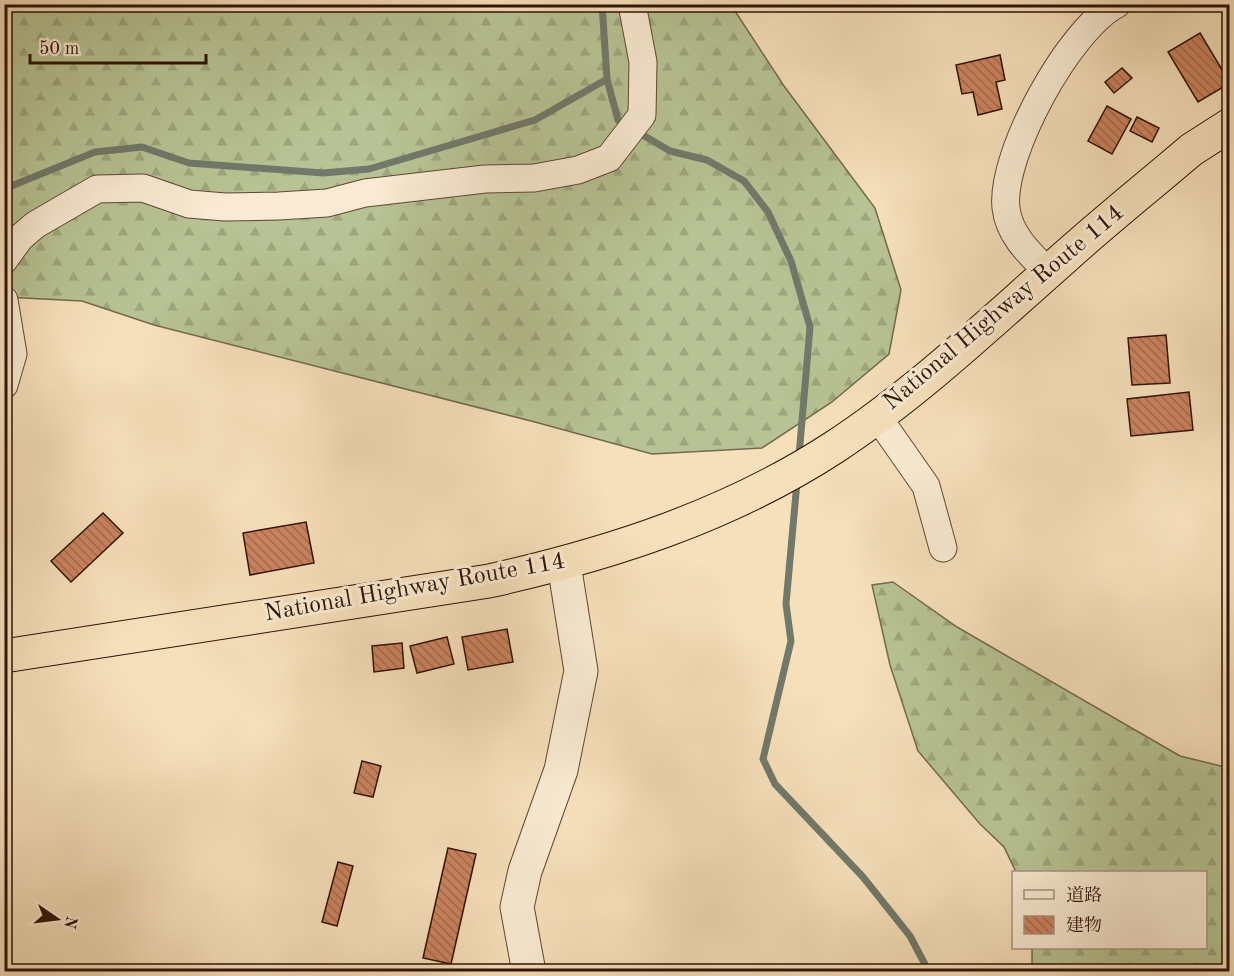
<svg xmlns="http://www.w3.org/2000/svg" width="1234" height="976" font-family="'Old Standard TT','Noto Serif JP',serif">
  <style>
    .forest { fill: url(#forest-firs); stroke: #736a4c; stroke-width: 1.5 }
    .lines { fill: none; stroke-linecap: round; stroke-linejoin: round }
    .stream { stroke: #71796a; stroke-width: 7 }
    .building { fill: url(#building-back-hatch); stroke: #2f1205; stroke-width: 1.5 }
    .minor-casing { stroke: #614632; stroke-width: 29 }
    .tertiary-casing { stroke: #614632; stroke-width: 35 }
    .trunk-casing { stroke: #2f1205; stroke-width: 35 }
    .minor { stroke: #f9ebd3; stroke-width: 27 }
    .tertiary { stroke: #f9ebd3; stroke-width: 33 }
    .trunk { stroke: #f6e0bb; stroke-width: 33 }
    .labels { text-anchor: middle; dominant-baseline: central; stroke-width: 6; stroke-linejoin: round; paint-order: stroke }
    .street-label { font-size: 24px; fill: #2f1205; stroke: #f9ebd3 }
  </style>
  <defs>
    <pattern id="forest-firs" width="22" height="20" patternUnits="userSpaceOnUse" patternTransform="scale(1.5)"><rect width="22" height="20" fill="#b7c394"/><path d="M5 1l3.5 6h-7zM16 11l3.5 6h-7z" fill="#9ea67e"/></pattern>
    <pattern id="building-back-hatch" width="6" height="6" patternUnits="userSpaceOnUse" patternTransform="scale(1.5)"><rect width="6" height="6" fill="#cb835f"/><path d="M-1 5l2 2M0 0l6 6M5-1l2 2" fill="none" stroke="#a56a4c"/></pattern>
  </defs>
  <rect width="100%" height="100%" fill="#f6e0bb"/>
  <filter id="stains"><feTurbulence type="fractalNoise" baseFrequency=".00333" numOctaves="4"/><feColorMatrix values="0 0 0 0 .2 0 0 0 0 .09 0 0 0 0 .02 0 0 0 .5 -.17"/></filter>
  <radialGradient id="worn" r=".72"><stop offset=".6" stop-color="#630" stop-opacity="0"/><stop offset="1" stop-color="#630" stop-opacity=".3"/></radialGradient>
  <path class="forest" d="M 4,5 L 731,5 L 784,86 L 875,208 L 901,290 L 889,354 L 832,402 L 762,448 L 652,454 L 535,422 L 154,325 L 82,301 L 5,297 Z
    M 893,582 L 957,627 L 1180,756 L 1229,768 L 1229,971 L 1032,971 L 1032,948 L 1206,948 L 1206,872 L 1016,872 L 1004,847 L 980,824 L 918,751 L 890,665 L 872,585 Z"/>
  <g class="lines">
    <path class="stream" d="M 602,4 L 607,79 L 618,120 L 626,125
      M 636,131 L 670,151 L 707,160 L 744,181 L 768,212 L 791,261 L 810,327 L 799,456
      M 4,189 L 95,152 L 142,147 L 189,163 L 323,173 L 369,169 L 535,120 L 607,79
      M 797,482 L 786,604 L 791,641 L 763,759 L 775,784 L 863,877 L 910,936 L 929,972"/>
  </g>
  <path class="building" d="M 1200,33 L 1230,83 L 1198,102 L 1168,52 Z
    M 1000,55 L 1005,80 L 996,82 L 1002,109 L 978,115 L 973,92 L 962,94 L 956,65 Z
    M 1122,68 L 1132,78 L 1114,93 L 1105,82 Z
    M 1107,106 L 1131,119 L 1112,154 L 1088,141 Z
    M 1137,117 L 1159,128 L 1152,142 L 1130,131 Z
    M 1166,335 L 1170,383 L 1132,385 L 1128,338 Z
    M 1189,392 L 1193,430 L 1131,436 L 1127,399 Z
    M 103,513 L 123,533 L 71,582 L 51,561 Z
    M 306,522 L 314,563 L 250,575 L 243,533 Z
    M 507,629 L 513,662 L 468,670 L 462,637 Z
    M 447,637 L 454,664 L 417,673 L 410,646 Z
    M 402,643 L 404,668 L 374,672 L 372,646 Z
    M 362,761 L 381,766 L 373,797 L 354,793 Z
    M 448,848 L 476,854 L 451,964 L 423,958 Z
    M 338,862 L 353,866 L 337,926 L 322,922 Z"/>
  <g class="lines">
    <g class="minor-casing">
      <path id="minor" d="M 4,260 L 20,238 L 35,225 L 97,189 L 143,188 L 189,204 L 225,207 L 279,206 L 327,203 L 365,193 L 485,179 L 534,178 L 578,170 L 609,158 L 642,115 L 643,62 L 632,4
        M 1048,272 C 1030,254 1009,235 1006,208 C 1000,155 1069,29 1117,4
        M 4,300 L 13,354 L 4,385
        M 877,416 L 926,486 L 943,548"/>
    </g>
    <g class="tertiary-casing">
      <path id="tertiary" d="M 529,972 L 517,907 L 525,871 L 561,770 L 581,671 L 564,564"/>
    </g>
    <g class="trunk-casing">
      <path id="trunk" d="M 4,656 L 489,581 C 610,554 728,516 833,448 C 917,393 989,324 1064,258 C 1105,221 1149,186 1191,150 L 1230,125"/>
    </g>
    <use href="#minor" class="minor"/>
    <use href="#tertiary" class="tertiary"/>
    <use href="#trunk" class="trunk"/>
  </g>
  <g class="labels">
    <g class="street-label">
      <text transform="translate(1004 308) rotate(-40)">National Highway Route 114</text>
      <text transform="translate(415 588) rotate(-10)">National Highway Route 114</text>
    </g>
  </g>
  <rect width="1234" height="976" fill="none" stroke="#f6e0bb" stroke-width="24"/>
  <rect x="6" y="6" width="1222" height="964" fill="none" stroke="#2f1205" stroke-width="3"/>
  <rect x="12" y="12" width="1210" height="952" fill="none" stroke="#2f1205" stroke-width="1.5"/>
  <rect x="1012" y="871" width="195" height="78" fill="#f9ebd3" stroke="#a89481" stroke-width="1.5"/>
  <rect x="1024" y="890" width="30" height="9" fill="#f9ebd3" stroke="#a89481" stroke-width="1.5"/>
  <text x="1066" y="901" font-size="18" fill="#2f1205">道路</text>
  <rect x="1024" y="916" width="30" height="18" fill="url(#building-back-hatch)" stroke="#a89481" stroke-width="1.5"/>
  <text x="1066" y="931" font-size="18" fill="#2f1205">建物</text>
  <g transform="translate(57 919) rotate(104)" stroke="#f9ebd3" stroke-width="4.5" paint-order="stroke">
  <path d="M0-4.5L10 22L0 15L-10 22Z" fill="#2f1205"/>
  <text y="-9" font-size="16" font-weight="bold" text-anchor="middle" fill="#2f1205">N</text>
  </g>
  <path d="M30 54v9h176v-9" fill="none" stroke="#2f1205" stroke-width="3"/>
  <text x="39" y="54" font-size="18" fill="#2f1205" stroke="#f9ebd3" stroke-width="4.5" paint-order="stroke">50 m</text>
  <rect width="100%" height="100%" filter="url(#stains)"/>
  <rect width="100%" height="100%" fill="url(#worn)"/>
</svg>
